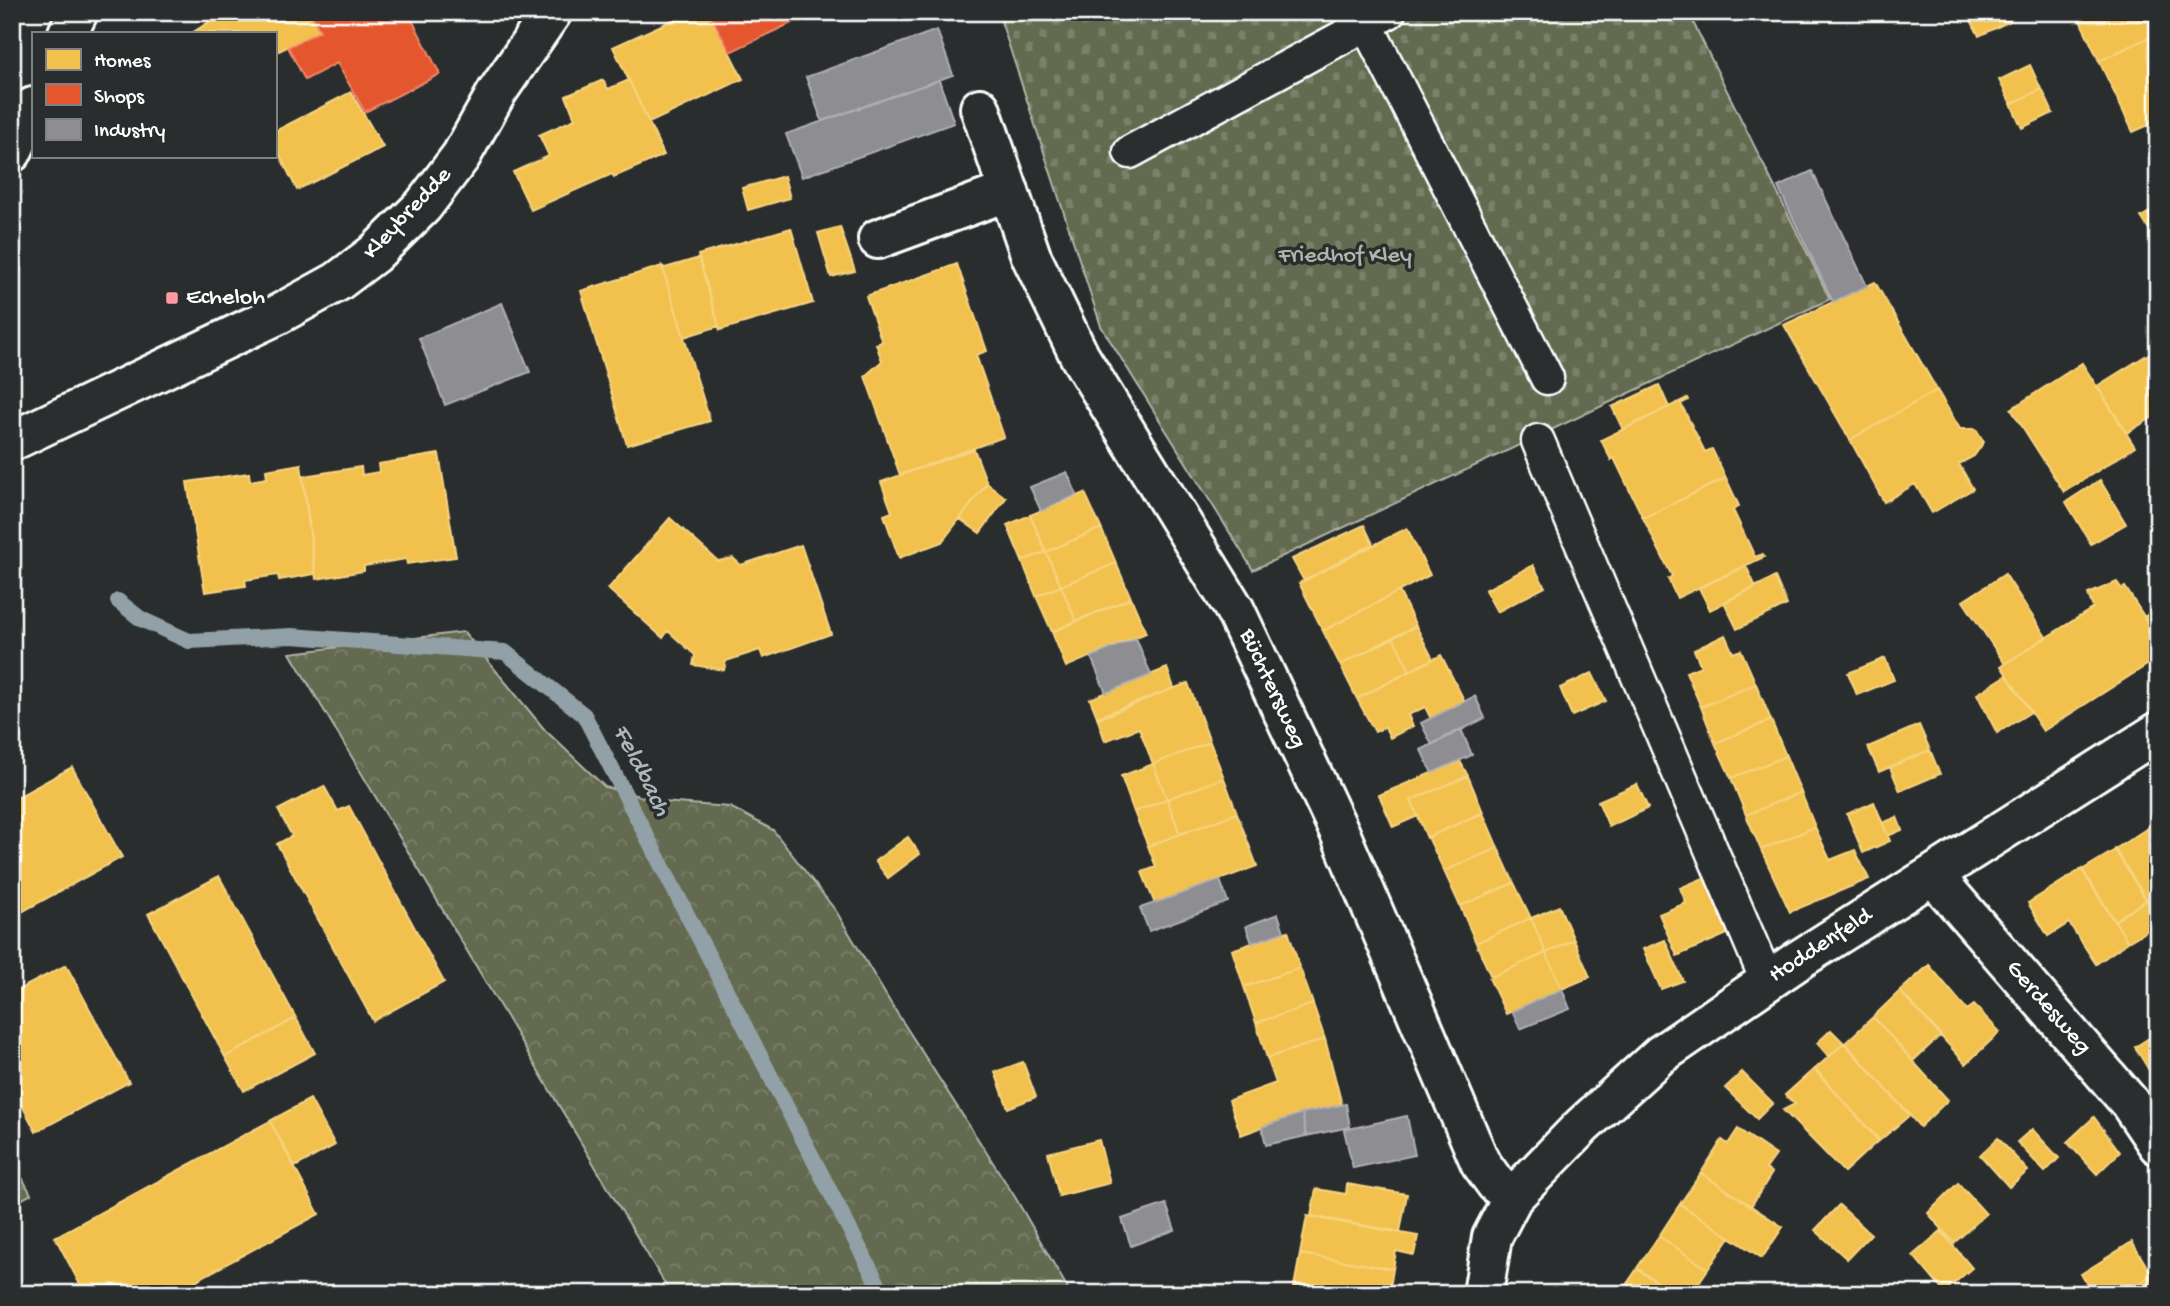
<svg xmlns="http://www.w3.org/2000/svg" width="2170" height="1306" font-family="'Gochi Hand',sans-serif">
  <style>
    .grass { fill: url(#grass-dots); stroke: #b1b4a8; stroke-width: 2 }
    .forest { fill: url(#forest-crowns); stroke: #b1b4a8; stroke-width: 2 }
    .cemetery { fill: url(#cemetery-stones); stroke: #b1b4a8; stroke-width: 2 }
    .homes { fill: #f2c14e; stroke: #f6d483; stroke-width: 2 }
    .shops { fill: #e4572e; stroke: #ec896d; stroke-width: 2 }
    .industry { fill: #8d8d92; stroke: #afafb3; stroke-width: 2 }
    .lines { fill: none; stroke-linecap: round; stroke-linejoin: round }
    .stream { stroke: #91a1a7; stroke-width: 16 }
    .lane-casing { stroke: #fff; stroke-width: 37 }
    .street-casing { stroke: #fff; stroke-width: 44 }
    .lane { stroke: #2a2d2e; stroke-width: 32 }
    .street { stroke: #2a2d2e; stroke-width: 38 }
    .poi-dot { fill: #ff9aa2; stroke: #2a2d2e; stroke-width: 2.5 }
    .labels { text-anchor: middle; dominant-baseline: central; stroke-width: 7; stroke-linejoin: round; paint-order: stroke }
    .street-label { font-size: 24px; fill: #fff; stroke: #2a2d2e }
    .park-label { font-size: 24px; fill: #b1b4a8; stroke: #2a2d2e }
    .poi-label { font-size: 24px; fill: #fff; stroke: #2a2d2e; text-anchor: start }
    .water-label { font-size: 26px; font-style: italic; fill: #acb8bd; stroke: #2a2d2e }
  </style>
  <defs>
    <pattern id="grass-dots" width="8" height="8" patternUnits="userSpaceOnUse" patternTransform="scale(1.75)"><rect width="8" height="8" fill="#636a50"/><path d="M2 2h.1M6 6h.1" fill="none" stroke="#7a806a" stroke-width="1.8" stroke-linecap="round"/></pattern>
    <pattern id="forest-crowns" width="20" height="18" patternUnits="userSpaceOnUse" patternTransform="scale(1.75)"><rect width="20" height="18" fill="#636a50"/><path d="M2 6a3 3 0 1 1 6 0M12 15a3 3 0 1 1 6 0" fill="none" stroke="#7a806a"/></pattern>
    <pattern id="cemetery-stones" width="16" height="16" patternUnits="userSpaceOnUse" patternTransform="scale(1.75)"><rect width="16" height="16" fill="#636a50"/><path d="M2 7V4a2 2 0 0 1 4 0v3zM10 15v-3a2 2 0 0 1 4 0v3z" fill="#7a806a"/></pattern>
  </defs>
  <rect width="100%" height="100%" fill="#2a2d2e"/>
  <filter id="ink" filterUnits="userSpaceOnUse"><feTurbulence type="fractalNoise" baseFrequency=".0143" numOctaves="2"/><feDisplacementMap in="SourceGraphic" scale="14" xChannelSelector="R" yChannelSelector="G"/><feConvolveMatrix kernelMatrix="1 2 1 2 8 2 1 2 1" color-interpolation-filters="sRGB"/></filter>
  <g filter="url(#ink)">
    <path class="grass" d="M 12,1159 L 31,1194 L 12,1205 Z"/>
    <path class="forest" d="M 464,632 L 545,730 L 605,787 L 662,802 L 730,807 L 773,830 L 836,911 L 890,1002 L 1015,1197 L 1071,1294 L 671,1294 L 290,653 Z"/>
    <path class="cemetery" d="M 998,12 L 1688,12 L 1830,299 L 1253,570 L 1101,326 Z"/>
    <path class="homes" d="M 224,12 L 310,12 L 320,31 L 275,53 L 275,33 L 192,33 Z
      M 690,12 L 709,12 L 743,79 L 649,123 L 613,47 Z
      M 1967,12 L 2005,12 L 2010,21 L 1979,36 Z
      M 2076,12 L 2158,12 L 2158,33 L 2099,61 Z
      M 2158,33 L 2158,121 L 2133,132 L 2099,61 Z
      M 2030,65 L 2041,89 L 2011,104 L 1999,80 Z
      M 603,80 L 608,89 L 629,80 L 664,155 L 614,177 L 612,174 L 531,210 L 513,172 L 549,156 L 539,135 L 575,119 L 566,96 Z
      M 2042,89 L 2053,113 L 2022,128 L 2011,104 Z
      M 351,92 L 383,147 L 297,190 L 275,146 L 275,131 Z
      M 784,176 L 790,198 L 748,210 L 742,188 Z
      M 2158,207 L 2158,243 L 2141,217 Z
      M 840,227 L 855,271 L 831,277 L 818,233 Z
      M 791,228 L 813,303 L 720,330 L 698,255 Z
      M 699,258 L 719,326 L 684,337 L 662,266 L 665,268 Z
      M 957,264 L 987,351 L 976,355 L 1004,437 L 900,475 L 865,376 L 882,361 L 876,344 L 882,342 L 866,296 Z
      M 662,266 L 710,421 L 627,445 L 581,291 Z
      M 1875,282 L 1937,390 L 1850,440 L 1784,325 Z
      M 2158,348 L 2158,414 L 2127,433 L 2097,386 Z
      M 2082,363 L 2135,447 L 2064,492 L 2011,409 Z
      M 1659,385 L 1669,407 L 1623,430 L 1612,407 Z
      M 1937,390 L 1960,429 L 1976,429 L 1984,442 L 1974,456 L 1959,464 L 1973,489 L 1932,513 L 1915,484 L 1884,502 L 1850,440 Z
      M 1687,398 L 1688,400 L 1681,404 L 1705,452 L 1712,449 L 1726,478 L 1643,518 L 1614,458 L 1611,460 L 1601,440 Z
      M 974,449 L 987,483 L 942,542 L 899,558 L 884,515 L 892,512 L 881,482 Z
      M 439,454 L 456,557 L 407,564 L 406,559 L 364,566 L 364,571 L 316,579 L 303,476 L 361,467 L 362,475 L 379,472 L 378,464 Z
      M 301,464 L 315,574 L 279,580 L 278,575 L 245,580 L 246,586 L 205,592 L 187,482 L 249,473 L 250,481 L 267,478 L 266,470 Z
      M 1726,478 L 1739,506 L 1733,510 L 1755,557 L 1763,554 L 1764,557 L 1677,598 L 1668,579 L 1672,576 L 1643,518 Z
      M 2100,480 L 2126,524 L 2091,544 L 2066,502 Z
      M 987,483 L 1006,498 L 980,533 L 960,519 Z
      M 1085,493 L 1101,528 L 1046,552 L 1030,515 Z
      M 1030,515 L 1046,552 L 1022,561 L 1007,525 Z
      M 670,518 L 718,561 L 733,558 L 741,565 L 801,545 L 831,634 L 763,658 L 760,650 L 726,661 L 724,670 L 693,665 L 695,655 L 668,631 L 663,638 L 608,589 Z
      M 1364,525 L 1373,544 L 1304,581 L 1292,559 Z
      M 1101,528 L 1116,563 L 1061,586 L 1046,552 Z
      M 1407,528 L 1430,575 L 1323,631 L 1299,583 Z
      M 1046,552 L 1061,586 L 1036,596 L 1022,561 Z
      M 1116,563 L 1131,598 L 1076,621 L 1061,586 Z
      M 1533,565 L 1545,587 L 1497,612 L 1485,590 Z
      M 1746,566 L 1756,587 L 1710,610 L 1699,588 Z
      M 2005,574 L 2046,637 L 2005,664 L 1963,601 Z
      M 1775,577 L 1787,605 L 1737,629 L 1724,602 Z
      M 2117,582 L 2122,589 L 2125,587 L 2158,638 L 2158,658 L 2043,731 L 2001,666 L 2093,608 L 2088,594 Z
      M 1061,586 L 1076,621 L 1052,632 L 1036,596 Z
      M 1399,591 L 1416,626 L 1340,665 L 1323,631 Z
      M 1131,598 L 1146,633 L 1066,667 L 1052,632 Z
      M 2158,608 L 2158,638 L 2144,617 Z
      M 1416,626 L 1433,659 L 1410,671 L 1393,637 Z
      M 1725,635 L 1733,653 L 1741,650 L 1756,684 L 1701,707 L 1686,672 L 1701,666 L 1694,650 Z
      M 1393,637 L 1410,671 L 1357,699 L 1340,665 Z
      M 1441,655 L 1465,702 L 1431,719 L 1425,707 L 1408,715 L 1413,726 L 1390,738 L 1385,727 L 1375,732 L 1357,699 Z
      M 1885,658 L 1894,680 L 1857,695 L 1848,673 Z
      M 1167,668 L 1174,688 L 1098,719 L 1090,699 Z
      M 1592,673 L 1606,701 L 1572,716 L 1560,688 Z
      M 2007,675 L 2031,712 L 1997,733 L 1977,694 Z
      M 1188,683 L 1210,742 L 1153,764 L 1139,728 L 1105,741 L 1097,717 Z
      M 1756,684 L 1771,720 L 1715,743 L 1701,707 Z
      M 1771,720 L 1786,756 L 1731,778 L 1715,743 Z
      M 1919,725 L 1930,750 L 1879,772 L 1868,747 Z
      M 1210,742 L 1224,778 L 1167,799 L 1153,764 Z
      M 1930,750 L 1940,774 L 1900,791 L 1890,767 Z
      M 1786,756 L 1801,792 L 1746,815 L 1731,778 Z
      M 1460,761 L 1468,776 L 1411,800 L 1418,816 L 1393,827 L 1379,795 Z
      M 1153,764 L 1167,799 L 1134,812 L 1121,776 Z
      M 72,767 L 122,857 L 20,913 L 12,898 L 12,800 Z
      M 1468,776 L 1483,812 L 1427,838 L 1411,800 Z
      M 1224,778 L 1237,813 L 1180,834 L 1167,799 Z
      M 1637,784 L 1648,808 L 1609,827 L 1598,801 Z
      M 324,786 L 338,811 L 349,806 L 444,982 L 373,1021 L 277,844 L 292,836 L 278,810 Z
      M 1801,792 L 1815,827 L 1761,850 L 1746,815 Z
      M 1167,799 L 1180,834 L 1148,846 L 1134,812 Z
      M 1874,802 L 1890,841 L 1863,853 L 1847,814 Z
      M 1237,813 L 1257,866 L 1155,904 L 1142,872 L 1156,867 L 1148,846 Z
      M 1483,813 L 1498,848 L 1444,871 L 1428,837 Z
      M 1897,817 L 1902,830 L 1888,836 L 1882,823 Z
      M 2158,822 L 2158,844 L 2148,828 Z
      M 1815,827 L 1830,860 L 1855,850 L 1869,879 L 1790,912 L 1761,850 Z
      M 2148,828 L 2158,844 L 2158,893 L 2147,900 L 2115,849 Z
      M 908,837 L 920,854 L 888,878 L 875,861 Z
      M 1498,848 L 1514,883 L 1460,906 L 1444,871 Z
      M 2115,850 L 2146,900 L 2114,921 L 2082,870 Z
      M 2082,869 L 2128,942 L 2096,964 L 2069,923 L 2048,936 L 2028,903 Z
      M 219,876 L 296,1018 L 225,1057 L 148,914 Z
      M 1708,876 L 1732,932 L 1677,956 L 1659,914 L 1686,903 L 1680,888 Z
      M 1514,883 L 1531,918 L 1476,943 L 1460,906 Z
      M 2158,893 L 2158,918 L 2147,900 Z
      M 2147,900 L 2158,918 L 2158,924 L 2128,942 L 2115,921 Z
      M 1559,906 L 1574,940 L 1546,953 L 1531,918 Z
      M 1531,918 L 1546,953 L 1491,977 L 1476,943 Z
      M 1288,931 L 1300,968 L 1244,987 L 1232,950 Z
      M 1574,940 L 1590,977 L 1562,989 L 1546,953 Z
      M 1665,940 L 1683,981 L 1661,989 L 1643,949 Z
      M 1546,953 L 1562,989 L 1506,1014 L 1489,978 Z
      M 66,965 L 129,1082 L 36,1132 L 12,1086 L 12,993 Z
      M 1929,965 L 1967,1010 L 1974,1005 L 2000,1032 L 1966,1064 L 1900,991 Z
      M 1300,968 L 1313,1004 L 1256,1023 L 1244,987 Z
      M 1900,991 L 1941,1035 L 1913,1061 L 1873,1017 Z
      M 1313,1004 L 1325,1039 L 1267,1058 L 1256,1023 Z
      M 1873,1017 L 1948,1100 L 1920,1127 L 1845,1043 Z
      M 296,1018 L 315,1053 L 244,1091 L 225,1057 Z
      M 1831,1030 L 1844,1043 L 1829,1057 L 1817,1043 Z
      M 2157,1033 L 2158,1035 L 2158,1085 L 2135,1047 Z
      M 1325,1039 L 1342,1105 L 1302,1113 L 1241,1135 L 1229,1100 L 1276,1083 L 1267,1058 Z
      M 1844,1043 L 1910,1115 L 1879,1141 L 1815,1069 Z
      M 1023,1062 L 1036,1097 L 1008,1108 L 995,1072 Z
      M 1814,1069 L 1879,1140 L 1844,1172 L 1783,1110 L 1795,1104 L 1785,1095 Z
      M 1742,1072 L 1773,1103 L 1757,1119 L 1725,1088 Z
      M 310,1099 L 335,1145 L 295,1167 L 270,1121 Z
      M 2094,1117 L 2120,1152 L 2097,1174 L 2067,1142 Z
      M 270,1121 L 319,1214 L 171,1294 L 85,1294 L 55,1237 Z
      M 1738,1129 L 1776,1155 L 1766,1169 L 1772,1173 L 1751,1206 L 1701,1173 L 1722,1140 L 1728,1144 Z
      M 2032,1129 L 2059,1158 L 2045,1172 L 2017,1142 Z
      M 1998,1138 L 2028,1171 L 2009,1187 L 1980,1155 Z
      M 1099,1140 L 1110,1183 L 1059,1196 L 1048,1153 Z
      M 1701,1173 L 1783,1227 L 1762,1258 L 1680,1204 Z
      M 1958,1183 L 1986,1214 L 1954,1243 L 1928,1213 Z
      M 1347,1184 L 1407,1194 L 1400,1232 L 1311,1216 L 1316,1189 L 1346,1194 Z
      M 1680,1204 L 1730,1237 L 1708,1269 L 1659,1236 Z
      M 1839,1205 L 1871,1234 L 1847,1259 L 1815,1230 Z
      M 1307,1216 L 1418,1236 L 1414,1255 L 1396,1251 L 1393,1269 L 1300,1254 Z
      M 1941,1231 L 1972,1268 L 1944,1292 L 1913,1255 Z
      M 1659,1236 L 1708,1269 L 1691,1294 L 1676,1294 L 1637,1268 Z
      M 2132,1242 L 2152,1275 L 2122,1294 L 2093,1294 L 2081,1274 Z
      M 1300,1254 L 1393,1269 L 1389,1294 L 1293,1292 Z
      M 1637,1269 L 1675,1294 L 1620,1294 Z
      M 2152,1275 L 2158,1284 L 2158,1294 L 2122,1294 Z"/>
    <path class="shops" d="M 310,12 L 408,12 L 440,74 L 365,112 L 337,63 L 305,80 L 288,47 L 320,31 Z
      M 709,12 L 815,12 L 730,52 Z"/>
    <path class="industry" d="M 937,30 L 953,75 L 822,121 L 806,77 Z
      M 939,80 L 954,123 L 802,177 L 786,134 Z
      M 1812,171 L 1867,286 L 1833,302 L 1778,187 Z
      M 502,303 L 530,372 L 445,405 L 419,338 Z
      M 1067,472 L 1077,495 L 1041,511 L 1030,487 Z
      M 1136,638 L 1151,675 L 1106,693 L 1091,657 Z
      M 1475,696 L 1485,718 L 1432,745 L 1421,723 Z
      M 1461,729 L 1472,755 L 1432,773 L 1421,750 Z
      M 1220,880 L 1228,902 L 1149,931 L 1140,908 Z
      M 1278,914 L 1284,932 L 1252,943 L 1246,926 Z
      M 1562,989 L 1570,1009 L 1520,1029 L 1512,1011 Z
      M 1346,1104 L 1350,1127 L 1306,1136 L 1302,1113 Z
      M 1302,1113 L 1306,1136 L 1266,1145 L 1262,1127 Z
      M 1407,1116 L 1415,1155 L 1353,1168 L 1344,1130 Z
      M 1166,1204 L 1175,1230 L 1131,1246 L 1122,1219 Z
      M 1165,1287 L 1167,1294 L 1146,1294 Z"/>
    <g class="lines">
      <path class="stream" d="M 118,601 L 141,619 L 189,641 L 292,636 L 505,652 L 584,715 L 883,1294"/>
      <g class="lane-casing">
        <path id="lane" d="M 1360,12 L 1547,378
          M 1130,152 L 1389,12
          M 1538,441 L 1767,981"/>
      </g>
      <g class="street-casing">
        <path id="street" d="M 68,33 L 78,12
          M 980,108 L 1031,256 L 1080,357 L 1235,610 L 1340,833 L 1480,1162 L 1496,1184 L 1513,1197
          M 12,152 L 33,107
          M 878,239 L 1009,191
          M 12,441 L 277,315 L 337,282 L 374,254 L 423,206 L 461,156 L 497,92 L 552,12
          M 1933,875 L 2129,1102 L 2158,1145
          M 1483,1294 L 1492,1237 L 1513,1197 L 1582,1126 L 1660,1055 L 1800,959 L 2158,732"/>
      </g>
      <use href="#lane" class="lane"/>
      <use href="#street" class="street"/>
    </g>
  </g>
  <rect class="poi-dot" x="165" y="291" width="14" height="14" rx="3.5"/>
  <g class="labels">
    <g class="street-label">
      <text transform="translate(408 214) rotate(-47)">Kleybredde</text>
      <text transform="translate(1272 689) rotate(65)">Büchtersweg</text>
      <text transform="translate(1821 946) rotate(-33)">Hoddenfeld</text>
      <text transform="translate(2048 1008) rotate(49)">Gerdesweg</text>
    </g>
    <g class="park-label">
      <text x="1345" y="256">Friedhof Kley</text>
    </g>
    <g class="poi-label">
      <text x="186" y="298">Echeloh</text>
    </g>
    <g class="water-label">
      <text transform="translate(640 771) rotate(63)">Feldbach</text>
    </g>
  </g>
  <rect width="2170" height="1306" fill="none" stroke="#2a2d2e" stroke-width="42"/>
  <rect x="21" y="21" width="2128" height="1264" fill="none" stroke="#fff" stroke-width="2.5" filter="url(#ink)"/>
  <rect x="32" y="32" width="245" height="126" fill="#2a2d2e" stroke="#7f8182" stroke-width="2"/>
  <rect x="46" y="49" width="35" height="21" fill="#f2c14e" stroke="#7f8182" stroke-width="2"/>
  <text x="94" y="66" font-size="21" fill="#ffffff">Homes</text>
  <rect x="46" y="84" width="35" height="21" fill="#e4572e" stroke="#7f8182" stroke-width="2"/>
  <text x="94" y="102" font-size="21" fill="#ffffff">Shops</text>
  <rect x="46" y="119" width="35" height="21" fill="#8d8d92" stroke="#7f8182" stroke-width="2"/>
  <text x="94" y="136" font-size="21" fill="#ffffff">Industry</text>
</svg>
